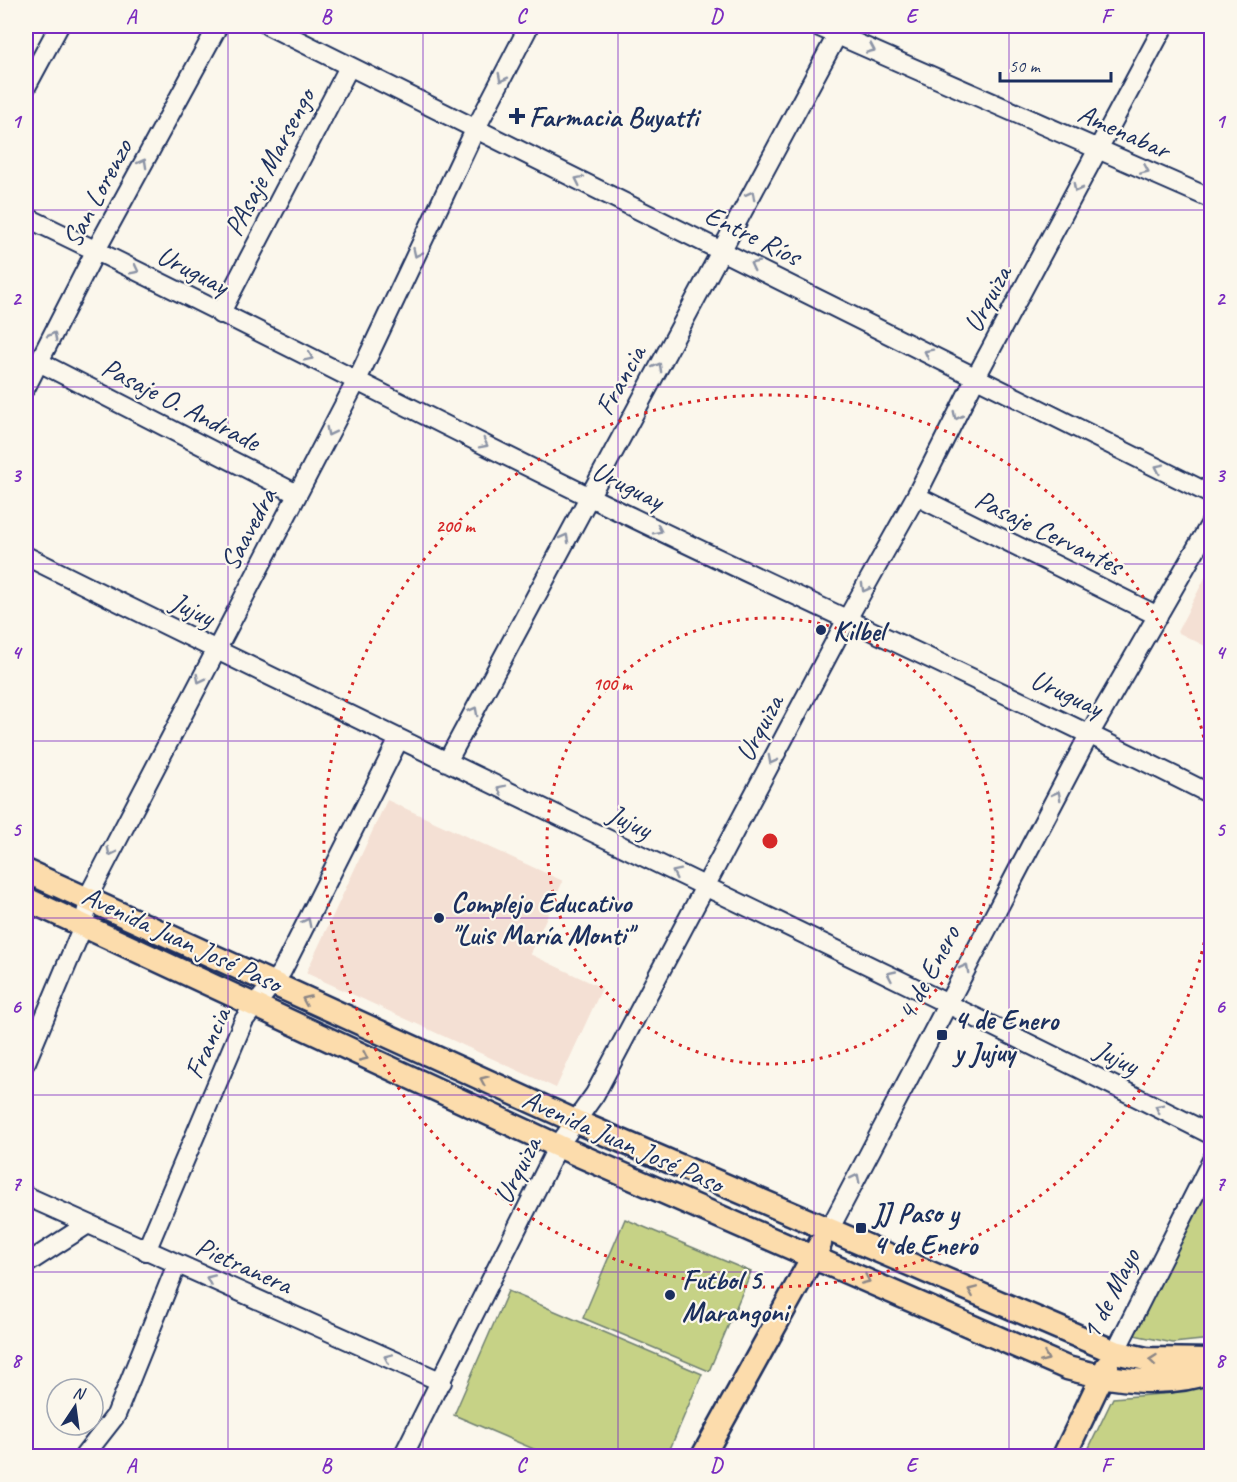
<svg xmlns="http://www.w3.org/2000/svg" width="1237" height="1482" font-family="Caveat,sans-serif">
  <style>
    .built { fill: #f4e0d4 }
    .green { fill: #c6d286; stroke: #708072; stroke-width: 1.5 }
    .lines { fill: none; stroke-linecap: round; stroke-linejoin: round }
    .minor-casing { stroke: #1b2f5e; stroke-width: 22 }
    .major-casing { stroke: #1b2f5e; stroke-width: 27 }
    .minor { stroke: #fbf7ec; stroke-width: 18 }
    .major { stroke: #fcdcac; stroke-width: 22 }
    .oneway { stroke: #8b93a5 }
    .oneway2 { stroke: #8c8685 }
    .grid { fill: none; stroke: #7b2cbf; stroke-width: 1.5; stroke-opacity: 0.55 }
    .ring { fill: none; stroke: #d62828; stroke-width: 3; stroke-dasharray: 3 6 }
    .poi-dot { fill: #1b2f5e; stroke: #fbf7ec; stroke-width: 2 }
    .labels { text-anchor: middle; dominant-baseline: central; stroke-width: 4.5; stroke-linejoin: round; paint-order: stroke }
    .poi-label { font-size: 28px; font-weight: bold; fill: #1b2f5e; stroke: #fbf7ec; text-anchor: start }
    .street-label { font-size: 28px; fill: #1b2f5e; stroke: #fbf7ec }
    .centre { fill: #d62828; stroke: #fbf7ec; stroke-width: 3 }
    .ring-label { font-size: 18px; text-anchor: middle; font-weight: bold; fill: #d62828; stroke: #fbf7ec; stroke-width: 4.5; stroke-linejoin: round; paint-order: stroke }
    .neatline { fill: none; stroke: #7b2cbf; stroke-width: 2 }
    .grid-label { font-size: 20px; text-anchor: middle; font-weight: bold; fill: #7b2cbf }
  </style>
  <rect width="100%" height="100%" fill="#fbf7ec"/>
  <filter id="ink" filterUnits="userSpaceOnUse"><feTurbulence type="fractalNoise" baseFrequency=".0167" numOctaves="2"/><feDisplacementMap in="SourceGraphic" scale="12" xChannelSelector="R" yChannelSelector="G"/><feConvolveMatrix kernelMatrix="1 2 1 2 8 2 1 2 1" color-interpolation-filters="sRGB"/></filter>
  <g filter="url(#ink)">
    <path class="built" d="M 1209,570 L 1212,571 L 1211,649 L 1177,632 Z
      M 387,800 L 563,881 L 530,954 L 602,988 L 556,1088 L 306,973 Z"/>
    <path class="green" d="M 1211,1181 L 1211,1339 L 1173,1343 L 1134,1335 Z
      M 625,1219 L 751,1272 L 709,1371 L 583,1318 Z
      M 508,1291 L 702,1374 L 667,1456 L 550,1456 L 454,1415 Z
      M 1211,1379 L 1211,1456 L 1085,1456 L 1113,1398 L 1173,1393 Z"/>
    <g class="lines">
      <g class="minor-casing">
        <path id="minor" d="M 269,26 L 1212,495
          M 817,26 L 1212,199
          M 26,87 L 59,26
          M 26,217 C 215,307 401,405 590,497 C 796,598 1007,691 1212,795
          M 220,314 L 349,67
          M 39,362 L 297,494
          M 26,387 L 96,250 L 218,26
          M 916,496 L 1158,616
          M 26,556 C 419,752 819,937 1212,1135
          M 447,762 L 842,26
          M 26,1062 L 83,926 L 92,889 L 357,380 L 475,130 L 529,26
          M 26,1196 L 442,1382
          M 829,1230 L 1090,733 L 1212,521
          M 146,1251 L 244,1020 L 282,971 L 399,739
          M 26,1264 L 88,1224
          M 1115,1352 L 1212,1160
          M 84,1456 L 116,1415 L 177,1264
          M 403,1456 L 558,1146 L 595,1094 L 846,621 L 916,496 L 976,377 L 1164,26"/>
      </g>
      <g class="major-casing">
        <path id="major" d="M 26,871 L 575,1121 L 1115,1352 L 1146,1359 L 1212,1360
          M 26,899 L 558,1146 L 1067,1368 C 1112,1380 1167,1389 1212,1371
          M 703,1456 L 820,1244
          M 1064,1456 L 1107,1366"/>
      </g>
      <use href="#minor" class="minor"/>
      <use href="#major" class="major"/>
    </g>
    <defs><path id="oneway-chevron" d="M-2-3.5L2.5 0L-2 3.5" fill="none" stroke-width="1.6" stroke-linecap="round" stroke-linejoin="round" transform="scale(1.5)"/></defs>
    <g class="oneway">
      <use href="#oneway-chevron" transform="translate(871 49) rotate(24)"/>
      <use href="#oneway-chevron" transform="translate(502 78) rotate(117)"/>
      <use href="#oneway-chevron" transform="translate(143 163) rotate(-61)"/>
      <use href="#oneway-chevron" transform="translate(1145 170) rotate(23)"/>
      <use href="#oneway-chevron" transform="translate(579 180) rotate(-154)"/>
      <use href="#oneway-chevron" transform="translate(1077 188) rotate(118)"/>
      <use href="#oneway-chevron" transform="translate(751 195) rotate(-62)"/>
      <use href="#oneway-chevron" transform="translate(417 253) rotate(115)"/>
      <use href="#oneway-chevron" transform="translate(754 265) rotate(-153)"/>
      <use href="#oneway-chevron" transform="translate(135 270) rotate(27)"/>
      <use href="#oneway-chevron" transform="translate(53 336) rotate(-63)"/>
      <use href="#oneway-chevron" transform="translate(928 353) rotate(-153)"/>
      <use href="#oneway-chevron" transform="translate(309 357) rotate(26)"/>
      <use href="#oneway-chevron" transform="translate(658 367) rotate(-61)"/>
      <use href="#oneway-chevron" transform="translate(957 416) rotate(117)"/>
      <use href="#oneway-chevron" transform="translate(330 432) rotate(117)"/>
      <use href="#oneway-chevron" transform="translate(484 444) rotate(27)"/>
      <use href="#oneway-chevron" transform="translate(1159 468) rotate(-154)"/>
      <use href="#oneway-chevron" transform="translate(658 530) rotate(26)"/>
      <use href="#oneway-chevron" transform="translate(565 538) rotate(-62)"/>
      <use href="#oneway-chevron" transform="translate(865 588) rotate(119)"/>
      <use href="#oneway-chevron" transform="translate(200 679) rotate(117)"/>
      <use href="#oneway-chevron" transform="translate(474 711) rotate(-62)"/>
      <use href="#oneway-chevron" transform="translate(772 760) rotate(118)"/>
      <use href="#oneway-chevron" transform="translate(501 789) rotate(-154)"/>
      <use href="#oneway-chevron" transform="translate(1057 795) rotate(-62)"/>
      <use href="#oneway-chevron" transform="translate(111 852) rotate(117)"/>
      <use href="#oneway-chevron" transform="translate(676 873) rotate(-154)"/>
      <use href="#oneway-chevron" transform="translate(307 922) rotate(-63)"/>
      <use href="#oneway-chevron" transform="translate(965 968) rotate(-62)"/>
      <use href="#oneway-chevron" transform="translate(891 975) rotate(-155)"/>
      <use href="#oneway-chevron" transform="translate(1159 1108) rotate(-153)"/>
      <use href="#oneway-chevron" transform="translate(856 1178) rotate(-63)"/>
      <use href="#oneway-chevron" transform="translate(210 1279) rotate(-156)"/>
      <use href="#oneway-chevron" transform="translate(388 1358) rotate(-156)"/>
    </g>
    <g class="oneway2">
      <use href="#oneway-chevron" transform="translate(306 1000) rotate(-156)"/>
      <use href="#oneway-chevron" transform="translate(364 1057) rotate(25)"/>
      <use href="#oneway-chevron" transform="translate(484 1080) rotate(-156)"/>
      <use href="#oneway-chevron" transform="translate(866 1280) rotate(24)"/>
      <use href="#oneway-chevron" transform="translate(972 1291) rotate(-157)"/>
      <use href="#oneway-chevron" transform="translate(1045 1358) rotate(24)"/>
      <use href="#oneway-chevron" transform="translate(1153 1360) rotate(-174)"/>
    </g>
  </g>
  <path class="grid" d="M 228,26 L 228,1456M 423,26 L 423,1456M 618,26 L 618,1456M 814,26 L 814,1456M 1009,26 L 1009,1456M 26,210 L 1212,210M 26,387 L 1212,387M 26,564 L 1212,564M 26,741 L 1212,741M 26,918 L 1212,918M 26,1095 L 1212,1095M 26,1272 L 1212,1272"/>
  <g class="ring">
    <circle cx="770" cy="841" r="223"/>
    <path d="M1211 907A446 446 0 1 1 1211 775"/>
  </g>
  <g class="poi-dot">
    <path d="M514 107h6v6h6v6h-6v6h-6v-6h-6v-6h6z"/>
    <circle cx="821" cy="630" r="6"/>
    <circle cx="439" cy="918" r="6"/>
    <rect x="936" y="1029" width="12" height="12" rx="3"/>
    <rect x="855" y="1222" width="12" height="12" rx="3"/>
    <circle cx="670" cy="1295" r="6"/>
  </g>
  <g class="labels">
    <g class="poi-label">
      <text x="529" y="116">Farmacia Buyatti</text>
      <text x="833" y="630">Kilbel</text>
      <text x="451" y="902">Complejo Educativo<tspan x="451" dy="32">"Luis María Monti"</tspan></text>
      <text x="954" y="1019">4 de Enero<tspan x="954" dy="32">y Jujuy</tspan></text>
      <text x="873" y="1212">JJ Paso y<tspan x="873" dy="32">4 de Enero</tspan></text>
      <text x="682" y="1279">Futbol 5<tspan x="682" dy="32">Marangoni</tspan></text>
    </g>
    <g class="street-label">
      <text transform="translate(1124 131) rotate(24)">Amenabar</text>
      <text transform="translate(269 162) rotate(-62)">PAsaje Marsengo</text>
      <text transform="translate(97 193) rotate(-62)">San Lorenzo</text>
      <text transform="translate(753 235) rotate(26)">Entre Ríos</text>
      <text transform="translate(193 270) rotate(27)">Uruguay</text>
      <text transform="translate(987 299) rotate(-62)">Urquiza</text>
      <text transform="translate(620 380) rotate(-61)">Francia</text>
      <text transform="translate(181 404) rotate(27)">Pasaje O. Andrade</text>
      <text transform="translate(628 485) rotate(26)">Uruguay</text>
      <text transform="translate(248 529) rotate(-62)">Saavedra</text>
      <text transform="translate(1049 532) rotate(26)">Pasaje Cervantes</text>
      <text transform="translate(193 609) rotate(26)">Jujuy</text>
      <text transform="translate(1067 693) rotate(25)">Uruguay</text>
      <text transform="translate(759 728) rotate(-62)">Urquiza</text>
      <text transform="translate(630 821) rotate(26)">Jujuy</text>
      <text transform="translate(182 939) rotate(25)">Avenida Juan José Paso</text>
      <text transform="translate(928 973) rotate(-62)">4 de Enero</text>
      <text transform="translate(207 1043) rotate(-66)">Francia</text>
      <text transform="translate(1117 1057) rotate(27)">Jujuy</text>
      <text transform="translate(623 1141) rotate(24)">Avenida Juan José Paso</text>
      <text transform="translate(517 1170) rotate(-63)">Urquiza</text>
      <text transform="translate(244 1265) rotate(24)">Pietranera</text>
      <text transform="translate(1110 1294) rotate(-63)">1 de Mayo</text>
    </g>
  </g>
  <circle cx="770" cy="841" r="9" class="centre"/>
  <g class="ring-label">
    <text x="455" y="532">200 m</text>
    <text x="612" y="690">100 m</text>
  </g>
  <rect width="1237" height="1482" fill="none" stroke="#fbf7ec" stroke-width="66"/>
  <g transform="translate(75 1407) rotate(13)"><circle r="28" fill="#fbf7ec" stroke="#a1a7b3" stroke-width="1.5"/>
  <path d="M0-4.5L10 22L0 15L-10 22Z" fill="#1b2f5e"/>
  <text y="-9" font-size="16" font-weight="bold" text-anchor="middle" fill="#1b2f5e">N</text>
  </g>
  <path d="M1000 72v9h111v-9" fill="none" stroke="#1b2f5e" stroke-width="3"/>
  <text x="1009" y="72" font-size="18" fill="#1b2f5e" stroke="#fbf7ec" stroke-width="4.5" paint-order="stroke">50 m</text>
  <rect x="33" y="33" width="1171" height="1416" class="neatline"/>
  <g class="grid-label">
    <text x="131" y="23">A</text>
    <text x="326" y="23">B</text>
    <text x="521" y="23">C</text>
    <text x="716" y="23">D</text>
    <text x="911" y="23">E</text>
    <text x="1106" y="23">F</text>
    <text x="16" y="128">1</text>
    <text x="1220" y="128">1</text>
    <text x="16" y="305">2</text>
    <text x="1220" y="305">2</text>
    <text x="16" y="482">3</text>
    <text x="1220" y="482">3</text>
    <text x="16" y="659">4</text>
    <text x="1220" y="659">4</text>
    <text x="16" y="836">5</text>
    <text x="1220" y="836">5</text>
    <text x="16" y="1013">6</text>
    <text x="1220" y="1013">6</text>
    <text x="16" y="1190">7</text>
    <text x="1220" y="1190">7</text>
    <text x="16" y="1367">8</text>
    <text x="1220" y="1367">8</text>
    <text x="131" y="1472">A</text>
    <text x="326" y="1472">B</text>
    <text x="521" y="1472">C</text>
    <text x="716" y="1472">D</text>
    <text x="911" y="1472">E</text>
    <text x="1106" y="1472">F</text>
  </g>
</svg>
